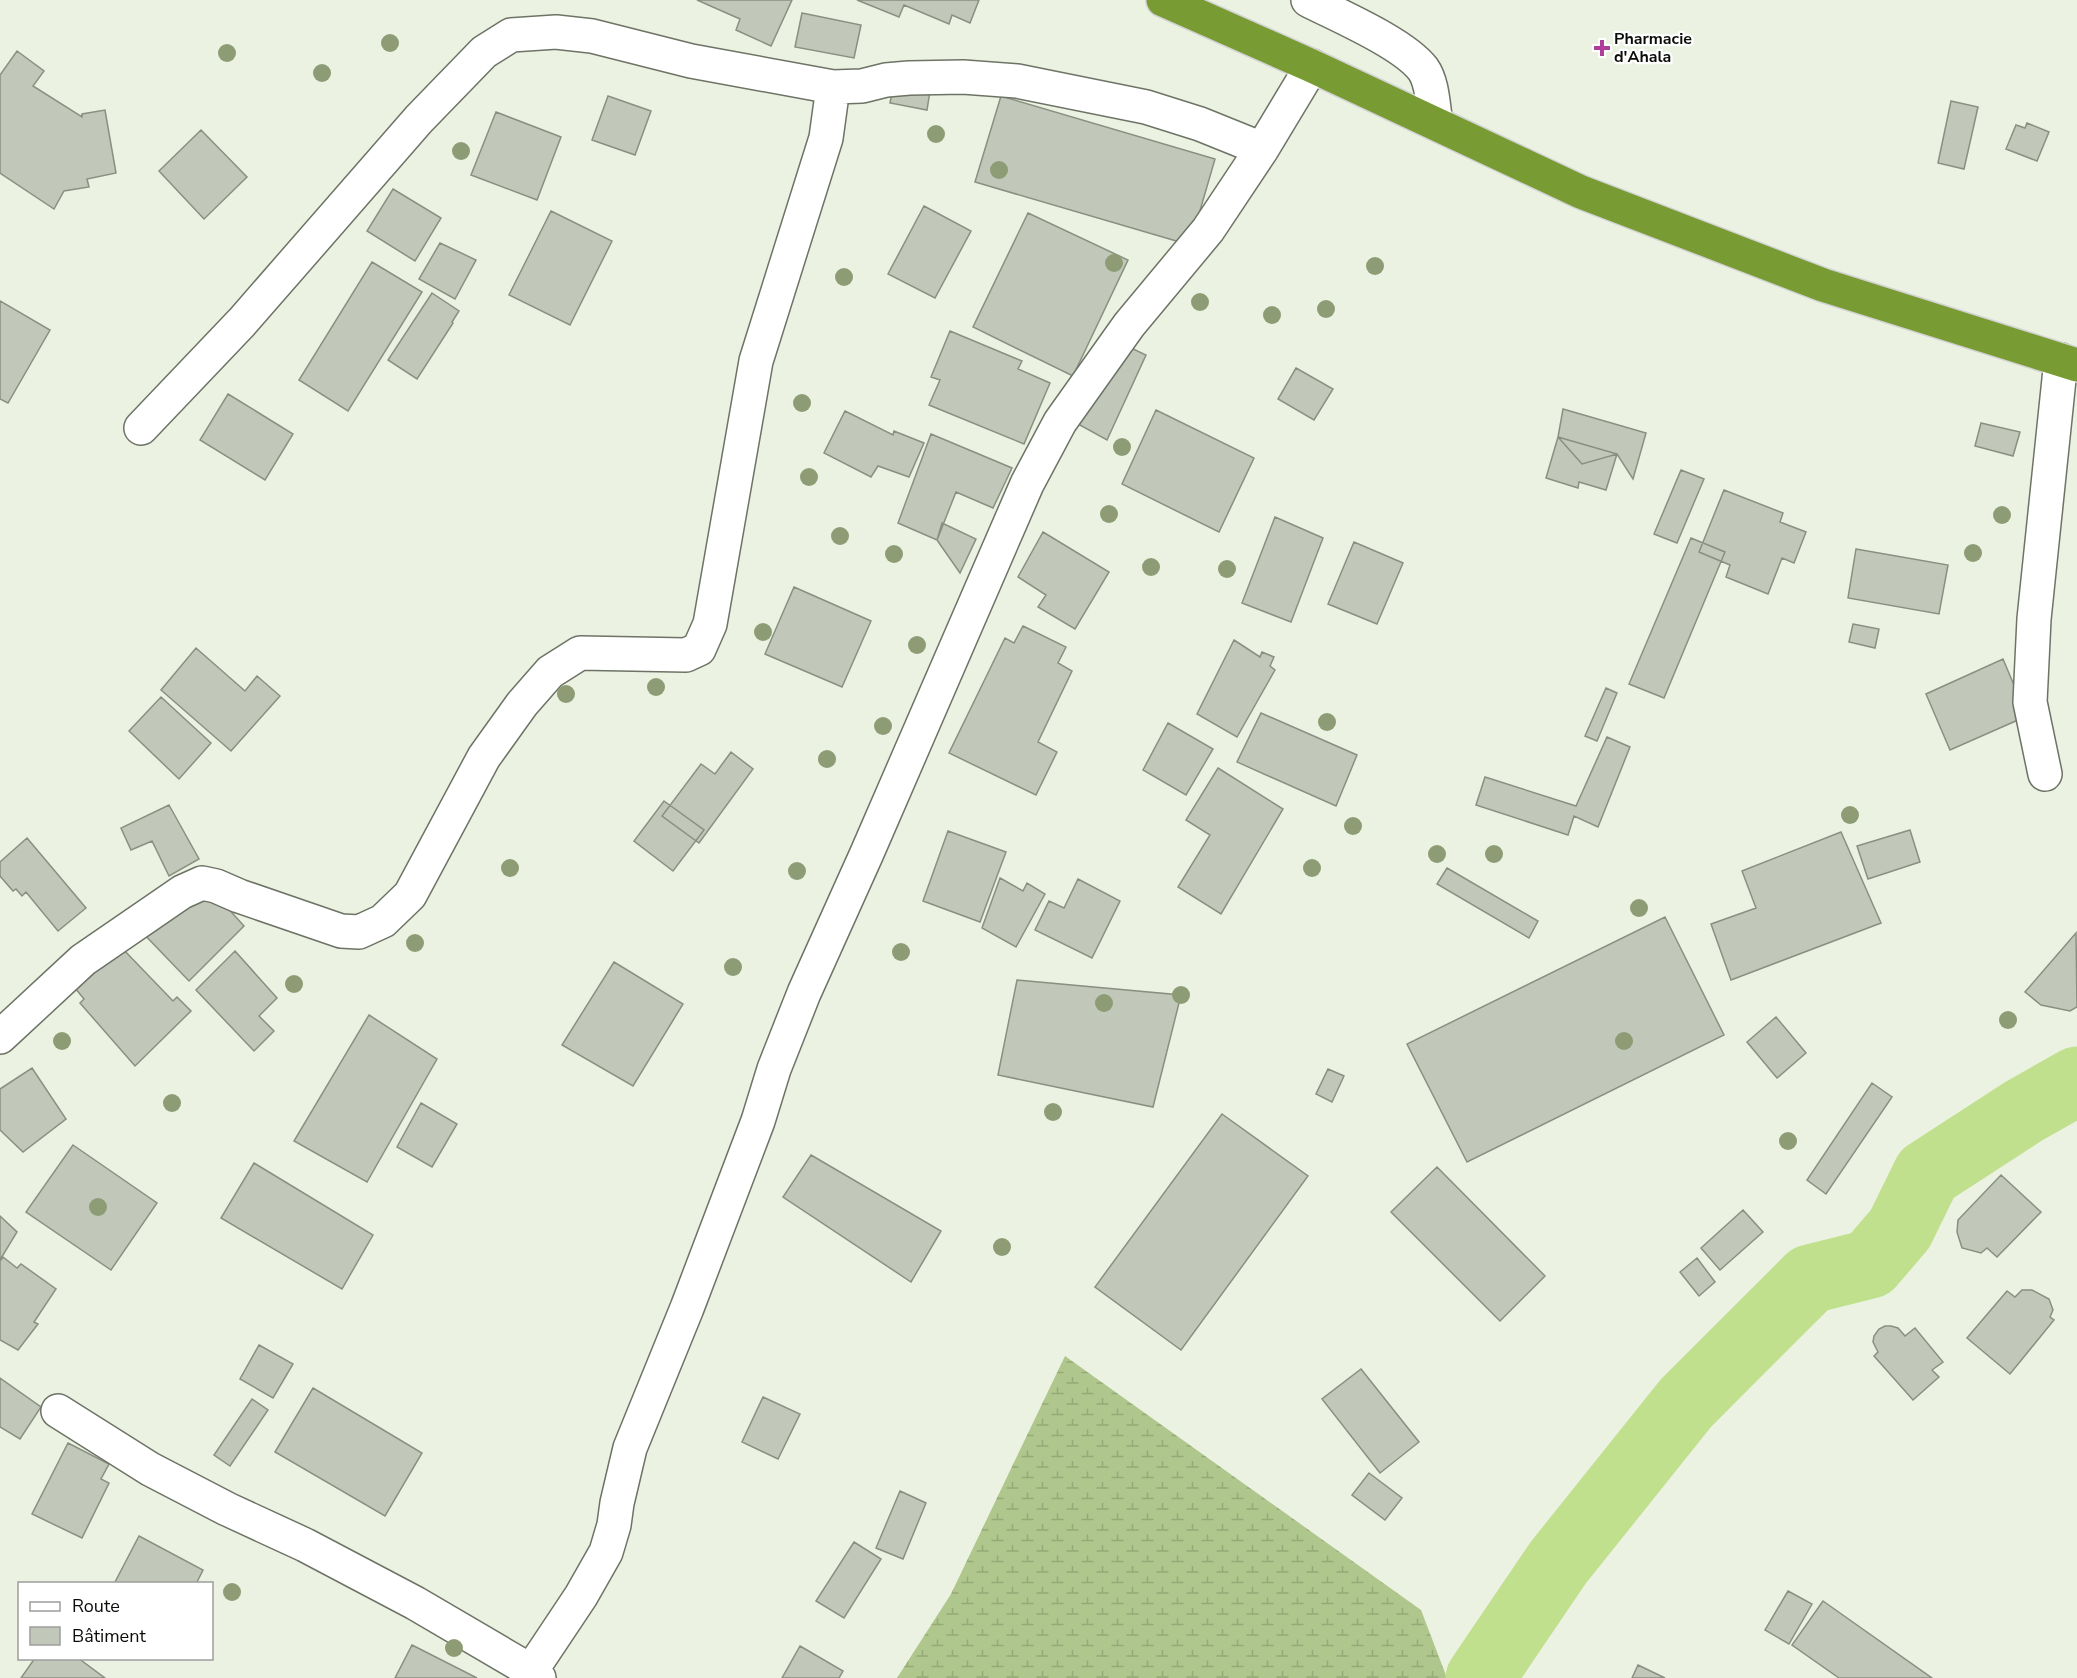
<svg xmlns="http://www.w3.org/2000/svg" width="2077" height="1678" font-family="'Nunito Sans',sans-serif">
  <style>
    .wetland { fill: url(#wetland-marsh) }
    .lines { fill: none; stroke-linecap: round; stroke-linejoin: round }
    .river { stroke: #c0e08e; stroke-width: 69 }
    .building { fill: #c1c8b9; stroke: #899081; stroke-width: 1.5 }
    .minor-casing { stroke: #6d7365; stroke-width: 36 }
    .highway-casing { stroke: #d3d3d3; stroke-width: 36 }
    .minor { stroke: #fff; stroke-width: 33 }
    .highway { stroke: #789c33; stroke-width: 33 }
    .tree { fill: #8e9c75 }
    .poi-dot { fill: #ae3d99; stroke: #fff; stroke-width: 2 }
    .labels { text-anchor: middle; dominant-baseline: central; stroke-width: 4.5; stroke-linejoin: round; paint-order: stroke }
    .poi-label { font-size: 16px; font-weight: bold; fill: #0b0d08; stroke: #fff; text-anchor: start }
  </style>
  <defs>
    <pattern id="wetland-marsh" width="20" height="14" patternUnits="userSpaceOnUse" patternTransform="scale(1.5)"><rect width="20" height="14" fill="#afc78c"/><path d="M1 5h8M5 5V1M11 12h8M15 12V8" fill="none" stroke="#95aa77"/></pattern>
  </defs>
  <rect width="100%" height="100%" fill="#ebf2e2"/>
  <path class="wetland" d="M 1065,1356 L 1421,1610 L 1447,1678 L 897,1678 L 951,1594 Z"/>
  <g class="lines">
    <path class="river" d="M 1480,1678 L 1558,1563 L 1686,1403 L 1810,1279 L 1870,1264 L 1900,1229 L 1927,1174 L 2024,1111 L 2077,1081"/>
  </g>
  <path class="building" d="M 697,0 L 792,0 L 771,46 L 736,30 L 740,19 Z
    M 857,0 L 979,0 L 970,23 L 952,15 L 949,24 L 904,5 L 899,17 Z
    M 802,13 L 861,25 L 854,58 L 795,47 Z
    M 17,51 L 44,71 L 33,86 L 82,117 L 82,114 L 105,110 L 116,173 L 87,179 L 89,187 L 64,191 L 54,209 L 0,173 L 0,75 Z
    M 896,71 L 933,72 L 927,110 L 890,103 Z
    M 608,96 L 651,111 L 635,155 L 592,140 Z
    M 1001,96 L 1215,159 L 1190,245 L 975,182 Z
    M 1951,101 L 1978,107 L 1964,169 L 1938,163 Z
    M 496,112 L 561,137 L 537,200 L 471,175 Z
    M 2027,123 L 2049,132 L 2037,161 L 2006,149 L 2016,125 L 2025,128 Z
    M 201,130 L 247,177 L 204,219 L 159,171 Z
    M 393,189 L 441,218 L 415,261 L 367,231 Z
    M 924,206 L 971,231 L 935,298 L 888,274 Z
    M 551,211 L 612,241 L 570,325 L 509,295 Z
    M 1028,213 L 1128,260 L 1073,376 L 973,327 Z
    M 440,243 L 476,260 L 455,299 L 419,279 Z
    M 372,262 L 422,292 L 348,411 L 299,380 Z
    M 432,293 L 459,311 L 452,322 L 453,323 L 417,379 L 388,360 Z
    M 0,301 L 50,330 L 8,403 L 0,399 Z
    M 950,331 L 1022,361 L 1018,369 L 1050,383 L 1024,444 L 929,405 L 940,380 L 931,377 Z
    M 1127,346 L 1146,355 L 1107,440 L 1078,424 Z
    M 1296,368 L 1333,389 L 1314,420 L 1278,399 Z
    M 228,394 L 293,434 L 265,480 L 200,440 Z
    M 1563,409 L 1646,433 L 1633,479 L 1617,454 L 1582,464 L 1558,437 Z
    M 1156,410 L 1254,458 L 1219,532 L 1122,484 Z
    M 845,411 L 893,435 L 894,431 L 924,443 L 909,477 L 878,466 L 871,477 L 824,453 Z
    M 1981,423 L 2020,432 L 2013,456 L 1975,446 Z
    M 931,434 L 1012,468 L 993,508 L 956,492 L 937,540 L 898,523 Z
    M 1558,437 L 1617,454 L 1606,490 L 1579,482 L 1578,488 L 1546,478 Z
    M 1681,470 L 1704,479 L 1677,543 L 1654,534 Z
    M 1724,490 L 1783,513 L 1780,522 L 1806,532 L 1794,563 L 1782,558 L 1768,594 L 1726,577 L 1730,565 L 1699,552 Z
    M 1275,517 L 1323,538 L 1291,622 L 1242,603 Z
    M 942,523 L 976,539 L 960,573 L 937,540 Z
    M 1043,532 L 1109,572 L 1075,629 L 1038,607 L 1046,595 L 1018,577 Z
    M 1691,538 L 1725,552 L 1664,698 L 1629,684 Z
    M 1354,542 L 1403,563 L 1377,624 L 1328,604 Z
    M 1856,549 L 1948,565 L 1939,614 L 1848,598 Z
    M 794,587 L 871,621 L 842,687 L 765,654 Z
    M 1853,624 L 1879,629 L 1875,648 L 1849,642 Z
    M 1023,626 L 1066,647 L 1058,663 L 1072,671 L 1038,742 L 1057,752 L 1036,795 L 949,753 L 1005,638 L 1014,643 Z
    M 1234,640 L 1260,657 L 1262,652 L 1274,657 L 1270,666 L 1275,670 L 1237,737 L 1197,714 Z
    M 196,648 L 245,691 L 257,676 L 280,696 L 231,751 L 161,690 Z
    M 2003,659 L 2027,716 L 1950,750 L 1926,694 Z
    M 1606,688 L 1617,693 L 1597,741 L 1585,736 Z
    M 161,697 L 211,743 L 179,779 L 129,731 Z
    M 1261,713 L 1357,755 L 1336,806 L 1237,762 Z
    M 1168,723 L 1213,749 L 1186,795 L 1143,770 Z
    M 1607,737 L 1630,747 L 1598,827 L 1574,816 L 1568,835 L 1476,805 L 1485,777 L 1576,806 Z
    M 731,752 L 753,769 L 699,843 L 662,816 L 701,764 L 715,774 Z
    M 1218,768 L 1283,809 L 1221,914 L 1178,887 L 1210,835 L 1186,820 Z
    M 664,801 L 704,830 L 673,871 L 634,841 Z
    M 169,805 L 199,859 L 169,876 L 152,841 L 131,850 L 121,828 Z
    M 1910,830 L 1920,862 L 1868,879 L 1857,846 Z
    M 948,831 L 1006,852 L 980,922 L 923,901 Z
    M 1841,832 L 1881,923 L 1731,980 L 1711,924 L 1756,908 L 1742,871 Z
    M 27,838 L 86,908 L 58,931 L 26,892 L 22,896 L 16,889 L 13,891 L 0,876 L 0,862 Z
    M 1447,868 L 1538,921 L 1529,938 L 1437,884 Z
    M 1000,878 L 1023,891 L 1027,883 L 1045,894 L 1016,947 L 982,928 Z
    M 1078,879 L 1120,901 L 1092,958 L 1035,930 L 1049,901 L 1064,908 Z
    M 205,883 L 244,926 L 189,981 L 140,930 Z
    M 1665,917 L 1724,1035 L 1467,1162 L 1407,1044 Z
    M 2076,933 L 2077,1007 L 2070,1011 L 2041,1005 L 2025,992 Z
    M 120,946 L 173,1001 L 177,997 L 191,1011 L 135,1066 L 80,1003 L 84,999 L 75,988 Z
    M 235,951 L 277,998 L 259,1016 L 274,1031 L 254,1051 L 196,990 Z
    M 614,962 L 683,1004 L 633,1086 L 562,1045 Z
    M 1017,980 L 1181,995 L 1153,1107 L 998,1075 Z
    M 369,1015 L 437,1059 L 367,1182 L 294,1141 Z
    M 1776,1017 L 1806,1053 L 1777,1078 L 1747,1042 Z
    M 32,1068 L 66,1119 L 23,1152 L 0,1130 L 0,1089 Z
    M 1328,1069 L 1344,1076 L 1332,1102 L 1316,1094 Z
    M 1872,1083 L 1892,1097 L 1826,1194 L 1807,1180 Z
    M 421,1103 L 457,1124 L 432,1167 L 397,1147 Z
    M 1222,1114 L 1308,1176 L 1181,1350 L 1095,1287 Z
    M 73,1145 L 157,1203 L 111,1270 L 26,1212 Z
    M 811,1155 L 941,1231 L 911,1282 L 783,1197 Z
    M 254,1163 L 373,1235 L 342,1289 L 221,1218 Z
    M 1437,1167 L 1545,1276 L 1500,1321 L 1391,1212 Z
    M 2001,1175 L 2041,1212 L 1997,1257 L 1987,1248 L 1981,1253 L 1962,1248 L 1957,1232 L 1958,1220 Z
    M 1743,1210 L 1763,1232 L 1720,1270 L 1701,1248 Z
    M 0,1216 L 17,1232 L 0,1260 Z
    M 3,1257 L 17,1268 L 21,1264 L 56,1289 L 34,1322 L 38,1324 L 18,1350 L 0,1340 L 0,1261 Z
    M 1697,1258 L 1715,1282 L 1699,1296 L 1680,1272 Z
    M 2022,1290 L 2032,1290 L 2049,1299 L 2053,1310 L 2050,1317 L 2054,1320 L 2010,1374 L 1967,1338 L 2007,1291 L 2015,1297 Z
    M 1885,1326 L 1891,1326 L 1898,1328 L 1905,1336 L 1915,1328 L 1943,1362 L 1932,1370 L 1939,1377 L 1913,1400 L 1874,1356 L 1878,1352 L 1873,1342 L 1874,1336 L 1879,1329 Z
    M 259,1345 L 293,1364 L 273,1398 L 240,1379 Z
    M 1361,1369 L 1419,1442 L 1380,1473 L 1322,1399 Z
    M 0,1378 L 41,1407 L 20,1439 L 0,1427 Z
    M 313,1388 L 422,1453 L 385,1516 L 275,1452 Z
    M 763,1397 L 800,1414 L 778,1459 L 742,1442 Z
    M 252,1399 L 268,1410 L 230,1466 L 214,1455 Z
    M 68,1443 L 109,1464 L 101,1479 L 109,1483 L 82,1538 L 32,1514 Z
    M 1369,1473 L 1402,1498 L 1385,1520 L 1352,1495 Z
    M 900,1491 L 926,1503 L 903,1559 L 876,1548 Z
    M 139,1536 L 203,1570 L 196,1584 L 114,1584 Z
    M 854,1542 L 881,1559 L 844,1618 L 816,1601 Z
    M 1788,1591 L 1812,1604 L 1789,1644 L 1765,1630 Z
    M 1823,1601 L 1932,1678 L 1839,1678 L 1792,1645 Z
    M 412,1645 L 477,1678 L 395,1678 Z
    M 800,1646 L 843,1671 L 839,1678 L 782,1678 Z
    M 35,1658 L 78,1658 L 105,1678 L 21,1678 Z
    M 1638,1665 L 1665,1678 L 1632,1678 Z"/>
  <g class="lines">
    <g class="minor-casing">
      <path id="minor" d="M 1308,0 C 1339,16 1403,43 1423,69 C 1433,83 1433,107 1436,123
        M 141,428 L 242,322 L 419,119 L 484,52 L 511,35 L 556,32 L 592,36 L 691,61 L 833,87 L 862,86 L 886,80 L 909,78 L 963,77 L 1017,81 L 1146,107 L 1200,124 L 1262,149 L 1312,66
        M 2045,774 L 2030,702 L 2034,619 L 2061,360
        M 0,1037 L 83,960 L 182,892 L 202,883 L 216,886 L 239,896 L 341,931 L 359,932 L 383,921 L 410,895 L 484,757 L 522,704 L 550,672 L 580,653 L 686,655 L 699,649 L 710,624 L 756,361 L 826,138 L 833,87
        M 58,1411 L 150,1469 L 227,1509 L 305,1545 L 415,1603 L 531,1671 L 539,1678
        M 531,1671 L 581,1596 L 606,1552 L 614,1525 L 617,1503 L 630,1448 L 687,1308 L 758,1121 L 774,1069 L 804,993 L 867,853 L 1027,484 L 1060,422 L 1129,325 L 1208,230 L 1262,149"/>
    </g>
    <g class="highway-casing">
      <path id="highway" d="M 1163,0 L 1312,66 L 1581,192 L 1823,285 L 2077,365"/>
    </g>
    <use href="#minor" class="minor"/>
    <use href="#highway" class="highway"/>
  </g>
  <g class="tree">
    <circle cx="390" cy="43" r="9"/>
    <circle cx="227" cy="53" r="9"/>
    <circle cx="322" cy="73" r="9"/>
    <circle cx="936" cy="134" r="9"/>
    <circle cx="461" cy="151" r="9"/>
    <circle cx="999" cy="170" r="9"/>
    <circle cx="1114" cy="263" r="9"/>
    <circle cx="1375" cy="266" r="9"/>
    <circle cx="844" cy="277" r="9"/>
    <circle cx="1200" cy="302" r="9"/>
    <circle cx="1326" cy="309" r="9"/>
    <circle cx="1272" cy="315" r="9"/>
    <circle cx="802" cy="403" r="9"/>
    <circle cx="1122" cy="447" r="9"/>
    <circle cx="809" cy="477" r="9"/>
    <circle cx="1109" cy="514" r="9"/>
    <circle cx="2002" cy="515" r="9"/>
    <circle cx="840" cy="536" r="9"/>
    <circle cx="1973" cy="553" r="9"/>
    <circle cx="894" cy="554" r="9"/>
    <circle cx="1151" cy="567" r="9"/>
    <circle cx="1227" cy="569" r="9"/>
    <circle cx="763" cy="632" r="9"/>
    <circle cx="917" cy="645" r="9"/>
    <circle cx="656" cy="687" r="9"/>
    <circle cx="566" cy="694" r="9"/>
    <circle cx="1327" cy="722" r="9"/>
    <circle cx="883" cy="726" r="9"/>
    <circle cx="827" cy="759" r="9"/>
    <circle cx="1850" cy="815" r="9"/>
    <circle cx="1353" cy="826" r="9"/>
    <circle cx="1437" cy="854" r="9"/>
    <circle cx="1494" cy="854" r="9"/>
    <circle cx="510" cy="868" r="9"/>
    <circle cx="1312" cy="868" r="9"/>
    <circle cx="797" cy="871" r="9"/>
    <circle cx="1639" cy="908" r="9"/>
    <circle cx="415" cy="943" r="9"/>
    <circle cx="901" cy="952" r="9"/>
    <circle cx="733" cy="967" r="9"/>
    <circle cx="294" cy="984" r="9"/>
    <circle cx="1181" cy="995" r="9"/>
    <circle cx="1104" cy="1003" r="9"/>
    <circle cx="2008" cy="1020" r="9"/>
    <circle cx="62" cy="1041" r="9"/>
    <circle cx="1624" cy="1041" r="9"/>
    <circle cx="172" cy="1103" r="9"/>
    <circle cx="1053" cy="1112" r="9"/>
    <circle cx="1788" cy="1141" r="9"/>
    <circle cx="98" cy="1207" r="9"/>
    <circle cx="1002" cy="1247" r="9"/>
    <circle cx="232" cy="1592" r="9"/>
    <circle cx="454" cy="1648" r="9"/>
  </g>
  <path class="poi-dot" d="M1599 39h6v6h6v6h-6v6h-6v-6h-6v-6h6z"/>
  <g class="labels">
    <g class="poi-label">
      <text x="1614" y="39">Pharmacie<tspan x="1614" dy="18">d'Ahala</tspan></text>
    </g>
  </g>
  <rect x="18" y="1582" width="195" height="78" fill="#ffffff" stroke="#9d9e9c" stroke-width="1.5"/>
  <rect x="30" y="1602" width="30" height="9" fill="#ffffff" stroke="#9d9e9c" stroke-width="1.5"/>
  <text x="72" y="1612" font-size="18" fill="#0b0d08">Route</text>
  <rect x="30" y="1627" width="30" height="18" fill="#c1c8b9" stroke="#9d9e9c" stroke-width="1.5"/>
  <text x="72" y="1642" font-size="18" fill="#0b0d08">Bâtiment</text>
</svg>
